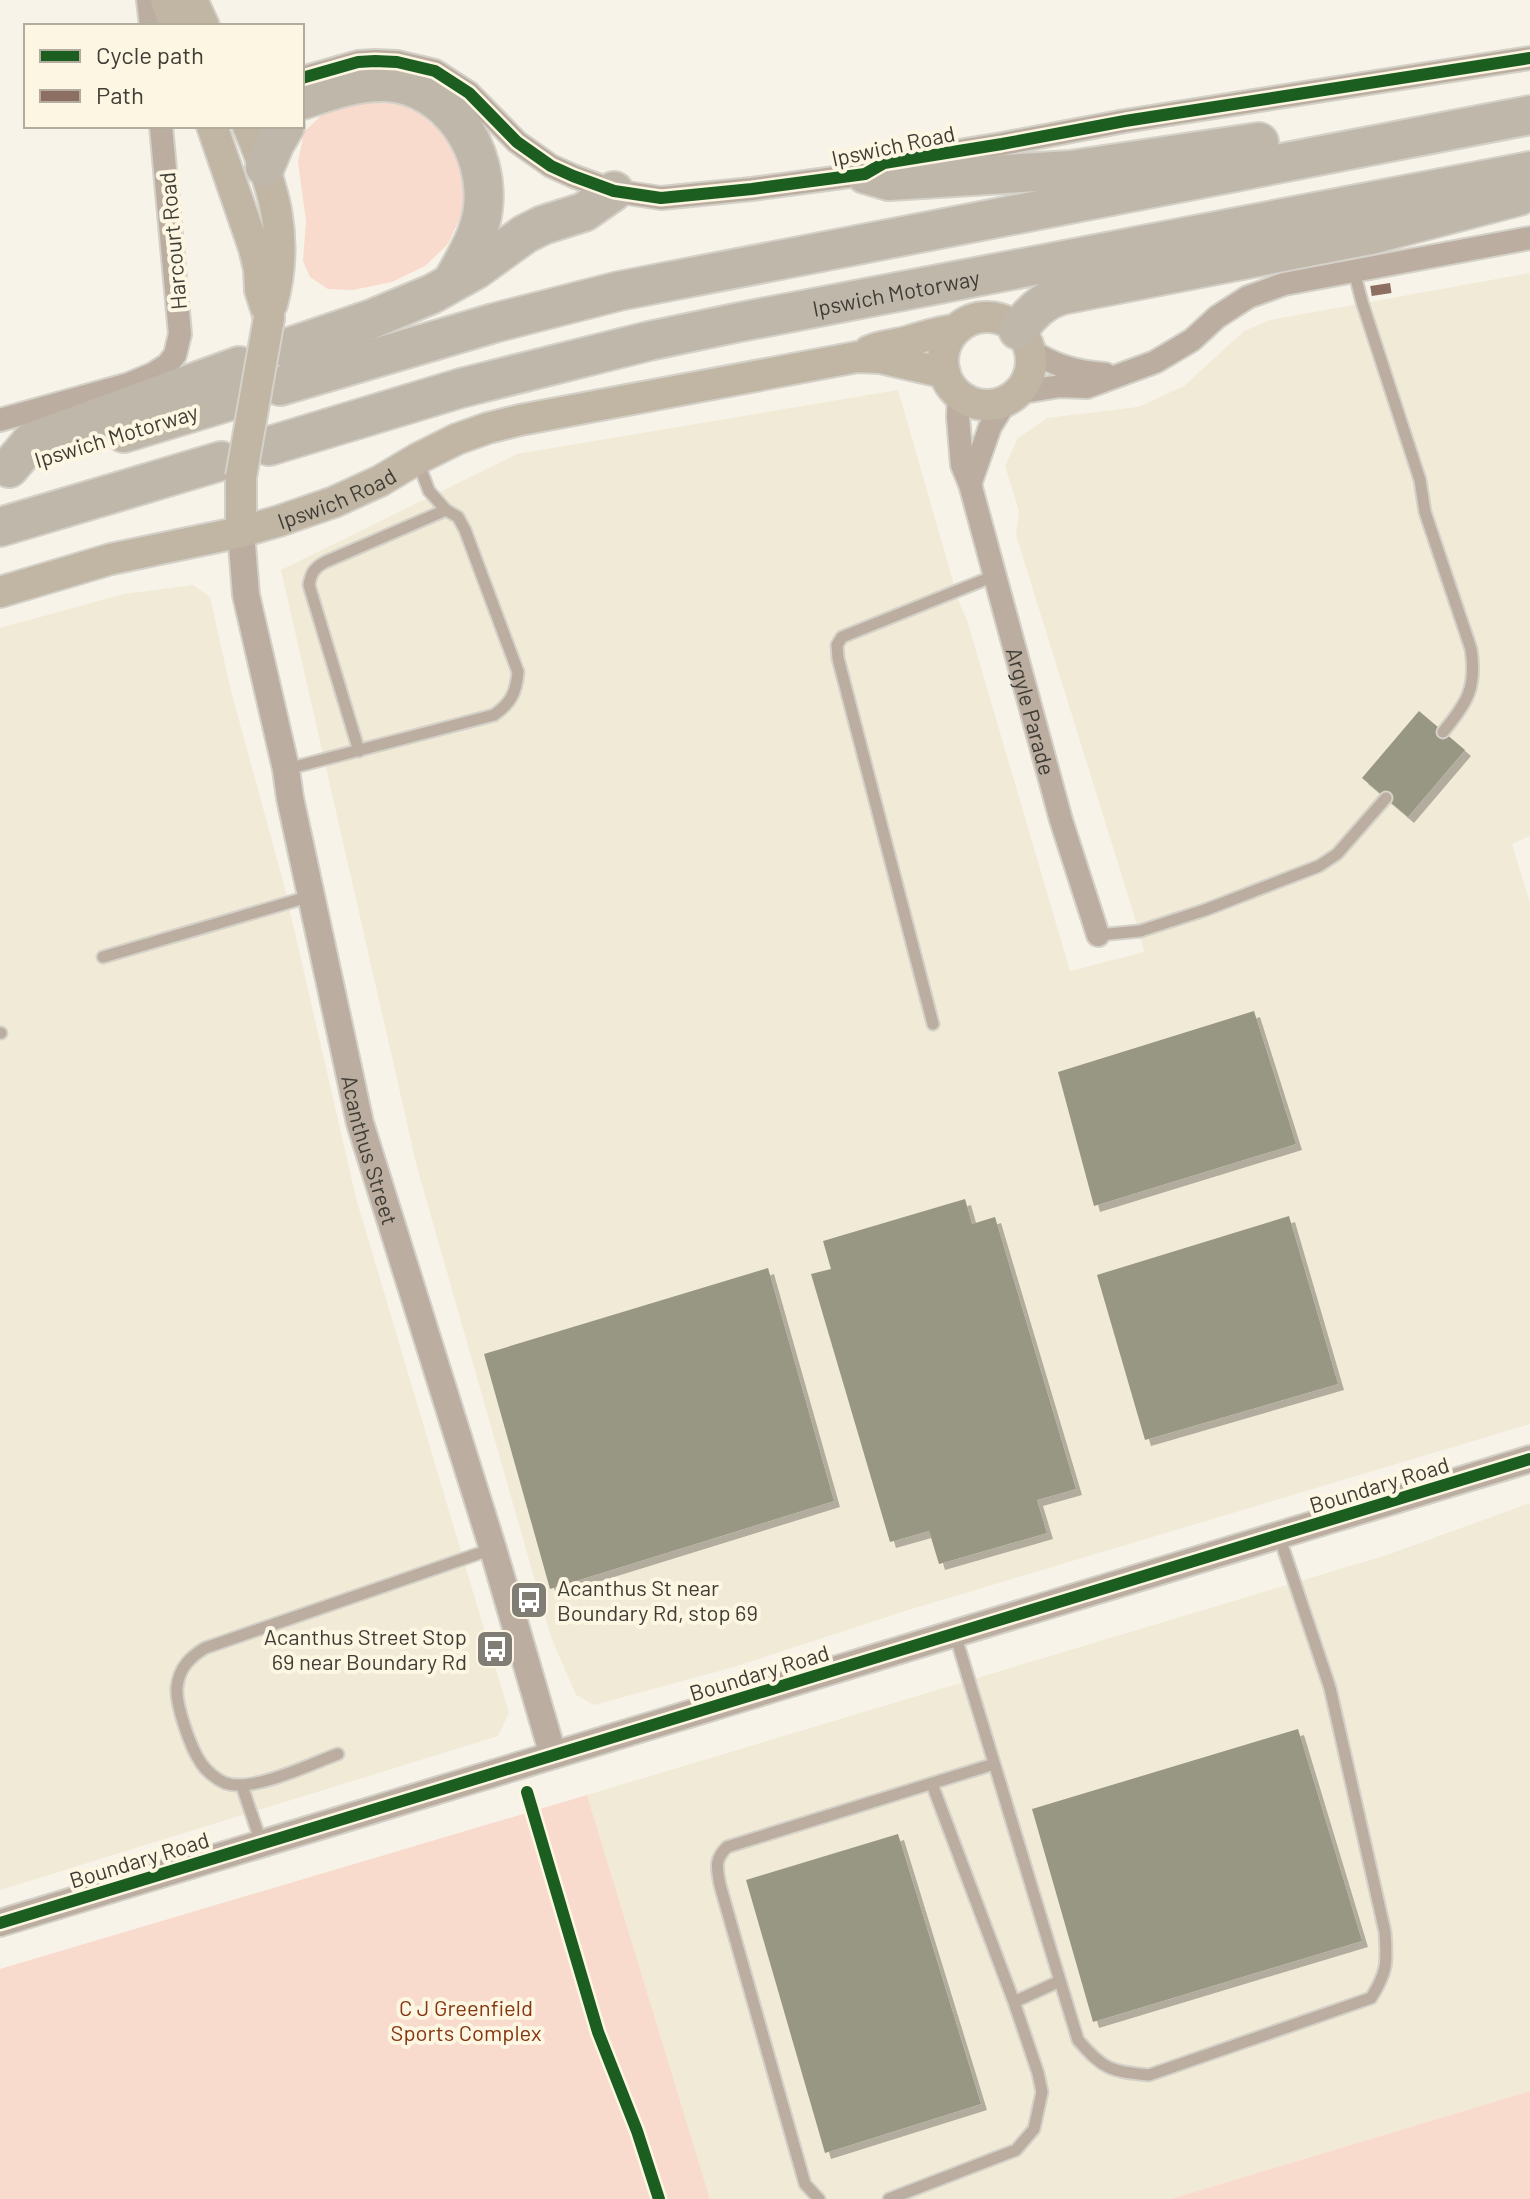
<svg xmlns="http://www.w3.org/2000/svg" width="1530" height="2199" font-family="Barlow,sans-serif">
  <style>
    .built { fill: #f1ead6 }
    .green { fill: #f8dbcc }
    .building { fill: #979784; filter: url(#shadow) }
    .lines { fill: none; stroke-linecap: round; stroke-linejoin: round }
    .service-casing { stroke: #d4d1c9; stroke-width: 15 }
    .minor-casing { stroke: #d4d1c9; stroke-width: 26 }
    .tertiary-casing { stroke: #d4d1c9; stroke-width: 30 }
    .secondary-casing { stroke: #d4d1c9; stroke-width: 34 }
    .motorway-casing { stroke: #d4d1c9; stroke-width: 42 }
    .service { stroke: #bbad9f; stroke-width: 11 }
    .minor { stroke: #bbad9f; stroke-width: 22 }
    .tertiary { stroke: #bbad9f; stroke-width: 26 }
    .secondary { stroke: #c1b5a4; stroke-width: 30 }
    .motorway { stroke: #c0b7ab; stroke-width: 38 }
    .secondary-bridge-casing { stroke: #d4d1c9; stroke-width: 34; stroke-linecap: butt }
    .secondary-bridge { stroke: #c1b5a4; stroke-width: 30 }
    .quiet { stroke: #8d6e63; stroke-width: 10; stroke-dasharray: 20 10; stroke-linecap: butt }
    .cycleway-casing { stroke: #fdf6e2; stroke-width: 17 }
    .cycleway { stroke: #1b5e20; stroke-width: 12 }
    .labels { text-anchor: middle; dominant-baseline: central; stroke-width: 8; stroke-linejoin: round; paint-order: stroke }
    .street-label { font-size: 22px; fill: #3f3d35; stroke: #fdf6e2 }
    .poi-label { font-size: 22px; fill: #3f3d35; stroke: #fdf6e2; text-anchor: start }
    .park-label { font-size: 22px; fill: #843710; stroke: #fdf6e2 }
  </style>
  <defs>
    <filter id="shadow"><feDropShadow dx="6" dy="6" stdDeviation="0" flood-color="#0004"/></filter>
  </defs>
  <rect width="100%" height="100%" fill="#f7f3e8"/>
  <path class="built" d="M 1530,273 L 1530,836 L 1512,844 L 1530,903 L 1530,1424 L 905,1611 L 734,1667 L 594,1705 L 576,1695 L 551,1637 L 417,1167 L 281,570 L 517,454 L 898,390 L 959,602 L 967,620 L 1070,971 L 1144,952 L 1139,931 L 1016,535 L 1019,511 L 1005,466 L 1018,438 L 1047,418 L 1138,407 L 1184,386 L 1244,331 L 1270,320 Z
    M 193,585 L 210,597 L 231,691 L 283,881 L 356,1198 L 509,1713 L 498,1736 L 0,1890 L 0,628 L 124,594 Z
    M 1530,1503 L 1530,2091 L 1171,2199 L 710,2199 L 587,1795 L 1387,1555 Z"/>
  <path class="green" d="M 371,98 L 415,109 L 447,137 L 465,173 L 467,203 L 448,244 L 425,266 L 392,282 L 353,290 L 328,289 L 310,277 L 303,261 L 306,221 L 298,162 L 304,132 L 328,109 Z
    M 587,1795 L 710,2199 L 0,2199 L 0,1969 Z
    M 1530,2091 L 1530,2199 L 1171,2199 Z"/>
  <path class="building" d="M 1419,711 L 1465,750 L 1408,817 L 1362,778 Z
    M 1254,1011 L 1296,1144 L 1094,1206 L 1058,1072 Z
    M 965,1199 L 972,1224 L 995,1217 L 1076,1489 L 1037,1500 L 1047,1533 L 939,1564 L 929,1531 L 890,1542 L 811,1274 L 831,1269 L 823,1241 Z
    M 1289,1216 L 1338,1384 L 1145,1440 L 1097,1275 Z
    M 768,1268 L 834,1501 L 550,1589 L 484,1354 Z
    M 1298,1729 L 1362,1941 L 1093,2022 L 1032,1809 Z
    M 898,1834 L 981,2104 L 825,2153 L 746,1880 Z"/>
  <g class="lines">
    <g class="service-casing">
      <path id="service" d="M 1354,271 L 1362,302 L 1420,480 L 1425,512 L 1471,649 C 1477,688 1467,703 1443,732
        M 359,751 L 309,585 C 311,573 314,568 325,562 L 446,510
        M 287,769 L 494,715 C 511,703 516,693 518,672 L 465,530 L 458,517 L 446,510 L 429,491 L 417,459
        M 1098,935 L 1140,931 L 1205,910 L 1319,866 L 1337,854 L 1386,798
        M 103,957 L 311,896
        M 933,1024 L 838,658 L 837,645 L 842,637 L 994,576
        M 0,1033 L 1,1033
        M 955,1634 L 1078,2040 C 1104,2070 1110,2071 1149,2075 L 1371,1998 C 1388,1971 1387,1962 1385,1932 L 1330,1688 L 1279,1536
        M 338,1754 C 310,1764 252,1793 225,1783 C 216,1779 206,1771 201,1763 C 191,1749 175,1704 177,1687 C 179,1668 190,1657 205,1648 L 492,1549
        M 242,1786 L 261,1842
        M 1014,2002 L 1060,1981
        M 819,2199 L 805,2184 L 720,1885 C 717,1868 714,1860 727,1847 L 994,1764
        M 889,2199 L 1016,2150 L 1034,2129 L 1042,2092 L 1038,2073 L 1014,2002 L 932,1784"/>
    </g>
    <g class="minor-casing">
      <g id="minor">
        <path d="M 148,0 L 151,26"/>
        <path d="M 302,78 L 358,62 L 375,61 L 397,62 L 435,71 L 469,93 L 517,142 L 551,166 L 573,176 L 614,191 L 661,198 L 752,189 L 865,174 L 884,163 L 1002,144 L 1125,121 L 1530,58"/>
        <path d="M 1030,350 C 1055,366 1076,372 1105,374"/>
        <path d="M 1017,393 L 1060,386 L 1087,387 L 1155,362 L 1192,340 L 1217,317 L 1248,297 L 1284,284 L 1530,238"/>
        <path id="s1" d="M 959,395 L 958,417 L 962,465 L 970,484 L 1061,820 L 1098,935"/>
        <path d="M 0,420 L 129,384 L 153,374 L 167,365 L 175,355 L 180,334 L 161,126"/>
        <path d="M 970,484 L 990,427 L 1006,401"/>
      </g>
    </g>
    <g class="tertiary-casing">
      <g id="tertiary">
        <path id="s2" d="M 241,532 L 246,595 L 286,769 L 290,798 L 360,1123 L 493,1549 L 553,1755"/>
        <path d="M 0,1923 L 1530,1459"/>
      </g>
    </g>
    <g class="secondary-casing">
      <g id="secondary">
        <path d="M 166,0 L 175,26"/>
        <path d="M 192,0 L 204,26"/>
        <path d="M 212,126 L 254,248 L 259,269 L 260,290 L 269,318"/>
        <path d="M 248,126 C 274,187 290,238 272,304"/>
        <circle cx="987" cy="361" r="44"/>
        <path d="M 869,351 C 882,345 895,345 909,341 C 927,336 936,332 955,330"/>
        <path d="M 241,532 L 241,477"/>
        <path id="s3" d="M 0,592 L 111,559 L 241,532 L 279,521 L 334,502 L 380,481 L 417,459 L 457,439 L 488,428 L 520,420 L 857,357 L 880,358 L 945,373"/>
      </g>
    </g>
    <g class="motorway-casing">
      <g id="motorway">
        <path d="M 302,100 C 329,91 356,81 386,82 C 448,85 490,150 483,209 C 480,235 465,259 452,282"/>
        <path d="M 265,167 L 275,143 L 285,126"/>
        <path d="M 865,174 L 889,181 L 1071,170 L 1259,142"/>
        <path d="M 1018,330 C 1031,313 1042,301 1062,295 L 1370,235 L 1519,196"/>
        <path d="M 287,348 L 372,319 L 432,294 L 475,270 L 525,234 L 543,225 L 584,212 L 614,191"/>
        <path d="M 280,386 L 494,323 L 619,291 L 1530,115"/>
        <path d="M 124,433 L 233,400"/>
        <path id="s4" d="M 269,446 L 461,388 L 649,341 L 735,323 L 1530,171"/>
        <path d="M 9,468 L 31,442 L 239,366"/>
        <path d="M 0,527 L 221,461"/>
      </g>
    </g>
    <use href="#service" class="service"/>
    <use href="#minor" class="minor"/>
    <use href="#tertiary" class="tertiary"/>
    <use href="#secondary" class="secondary"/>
    <use href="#motorway" class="motorway"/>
    <g class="secondary-bridge-casing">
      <path id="secondary-bridge" d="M 241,477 L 269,318"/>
    </g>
    <use href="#secondary-bridge" class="secondary-bridge"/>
    <path class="quiet" d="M 1371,291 L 1391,288"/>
    <g class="cycleway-casing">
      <path id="cycleway" d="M 302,78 L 358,62 L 375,61 L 397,62 L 435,71 L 469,93 L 517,142 L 551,166 L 573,176 L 614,191 L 661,198 L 752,189 L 865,174 L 884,163 L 1002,144 L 1125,121 L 1530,58
        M 527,1792 L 598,2032 L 637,2131 L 659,2199
        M 0,1923 L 1530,1459"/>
    </g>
    <use href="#cycleway" class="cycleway"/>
  </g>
  <defs>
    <g id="bus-square" transform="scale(2)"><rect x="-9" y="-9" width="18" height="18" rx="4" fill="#7f7d74" stroke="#fdf6e2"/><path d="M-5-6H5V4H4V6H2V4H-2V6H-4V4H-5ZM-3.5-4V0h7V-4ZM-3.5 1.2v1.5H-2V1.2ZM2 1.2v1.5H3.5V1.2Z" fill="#fff"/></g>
  </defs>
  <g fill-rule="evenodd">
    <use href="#bus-square" x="529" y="1600"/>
    <use href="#bus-square" x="495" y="1649"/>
  </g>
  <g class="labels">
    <g class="street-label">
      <text transform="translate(893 145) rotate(-12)">Ipswich Road</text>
      <text transform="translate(172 241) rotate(-95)">Harcourt Road</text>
      <text stroke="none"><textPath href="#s4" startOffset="646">Ipswich Motorway</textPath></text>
      <text transform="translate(116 435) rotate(-17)">Ipswich Motorway</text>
      <text stroke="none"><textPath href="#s3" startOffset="350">Ipswich Road</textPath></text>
      <text stroke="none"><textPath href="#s1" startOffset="326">Argyle Parade</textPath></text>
      <text stroke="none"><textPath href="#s2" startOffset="632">Acanthus Street</textPath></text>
      <text transform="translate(1379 1484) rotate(-17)">Boundary Road</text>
      <text transform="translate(759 1672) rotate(-17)">Boundary Road</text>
      <text transform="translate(139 1859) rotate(-17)">Boundary Road</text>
    </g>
    <g class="poi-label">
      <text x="557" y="1587">Acanthus St near<tspan x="557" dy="25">Boundary Rd, stop 69</tspan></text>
      <text x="467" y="1636" text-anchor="end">Acanthus Street Stop<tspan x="467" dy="25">69 near Boundary Rd</tspan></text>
    </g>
    <g class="park-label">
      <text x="466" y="2007">C J Greenfield<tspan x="466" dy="25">Sports Complex</tspan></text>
    </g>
  </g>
  <rect x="24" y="24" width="280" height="104" fill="#fdf6e2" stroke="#b1ac9d" stroke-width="2"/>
  <rect x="40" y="50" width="40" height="12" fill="#1b5e20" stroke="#b1ac9d" stroke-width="2"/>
  <text x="96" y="64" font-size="24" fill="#3f3d35">Cycle path</text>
  <rect x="40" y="90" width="40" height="12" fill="#8d6e63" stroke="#b1ac9d" stroke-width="2"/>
  <text x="96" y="104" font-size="24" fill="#3f3d35">Path</text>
</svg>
